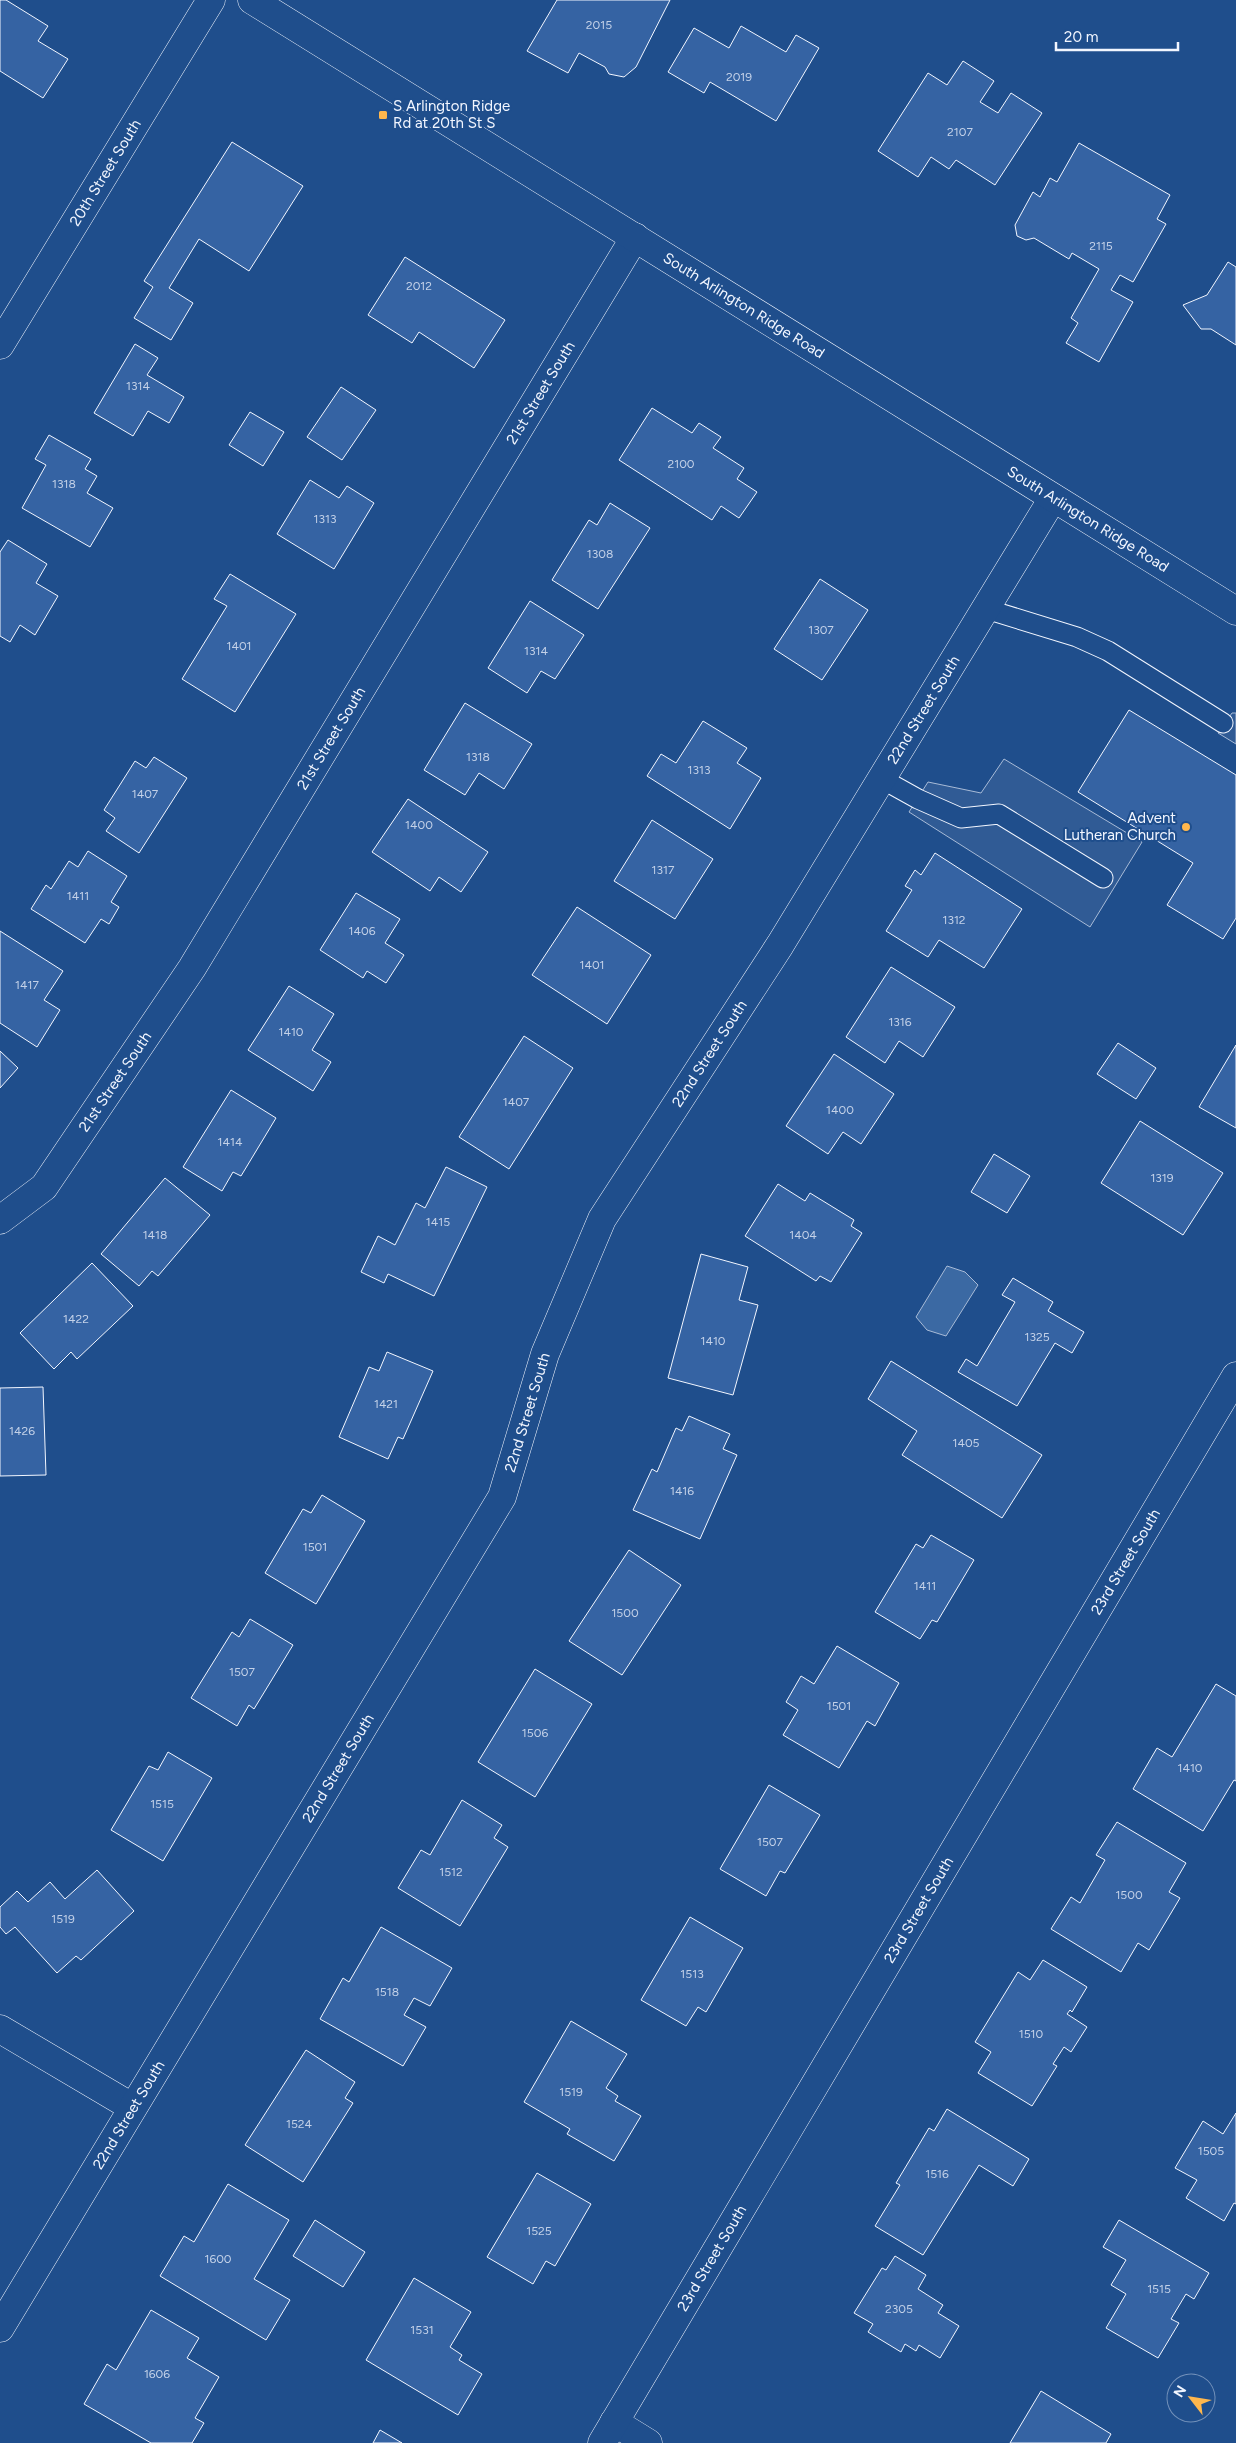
<svg xmlns="http://www.w3.org/2000/svg" width="1236" height="2443" font-family="Figtree,sans-serif">
  <style>
    .parking { fill: #305b95; stroke: #a8bbd7 }
    .water { fill: #3b69a3; stroke: #a8bbd7 }
    .building { fill: #3563a3; stroke: #f2f6ff }
    .lines { fill: none; stroke-linecap: round; stroke-linejoin: round }
    .service-casing { stroke: #f2f6ff; stroke-width: 21 }
    .minor-casing { stroke: #f2f6ff; stroke-width: 29 }
    .tertiary-casing { stroke: #f2f6ff; stroke-width: 29 }
    .secondary-casing { stroke: #f2f6ff; stroke-width: 29 }
    .service { stroke: #1f4e8c; stroke-width: 19 }
    .minor { stroke: #1f4e8c; stroke-width: 28 }
    .tertiary { stroke: #1f4e8c; stroke-width: 28 }
    .secondary { stroke: #1f4e8c; stroke-width: 28 }
    .poi-dot { fill: #ffb74d; stroke: #1f4e8c; stroke-width: 2 }
    .labels { text-anchor: middle; dominant-baseline: central; stroke-width: 4; stroke-linejoin: round; paint-order: stroke }
    .number-label { font-size: 12px; fill: #c3d1e8 }
    .poi-label { font-size: 15px; fill: #f2f6ff; stroke: #1f4e8c; text-anchor: start }
    .street-label { font-size: 15px; fill: #f2f6ff; stroke: #1f4e8c }
  </style>
  <rect width="100%" height="100%" fill="#1f4e8c"/>
  <path class="parking" d="M 1232,713 L 1236,713 L 1236,744 L 1218,733 Z
    M 1004,759 L 1142,842 L 1090,927 L 909,812 L 928,782 L 981,793 Z"/>
  <path class="water" d="M 947,1266 L 965,1272 L 978,1285 L 946,1336 L 927,1330 L 916,1317 Z"/>
  <path class="building" d="M 0,0 L 6,0 L 48,26 L 38,41 L 68,59 L 43,98 L 0,71 Z
    M 557,0 L 670,0 L 636,67 L 624,77 L 609,74 L 605,67 L 579,53 L 568,73 L 527,51 Z
    M 741,26 L 786,52 L 796,35 L 819,48 L 776,121 L 710,82 L 704,93 L 668,72 L 694,28 L 729,48 Z
    M 963,61 L 994,81 L 980,102 L 998,113 L 1011,93 L 1042,113 L 995,185 L 956,160 L 949,169 L 931,157 L 918,177 L 878,151 L 928,73 L 947,85 Z
    M 232,142 L 303,186 L 249,271 L 199,239 L 169,288 L 193,303 L 171,340 L 134,318 L 153,287 L 144,281 Z
    M 1079,143 L 1170,195 L 1157,219 L 1166,224 L 1133,282 L 1120,275 L 1111,290 L 1133,302 L 1099,362 L 1066,343 L 1078,323 L 1071,318 L 1099,269 L 1072,253 L 1069,259 L 1034,238 L 1026,240 L 1017,236 L 1015,225 L 1033,192 L 1040,197 L 1050,178 L 1057,182 Z
    M 405,257 L 505,320 L 474,368 L 419,332 L 412,343 L 368,315 Z
    M 1228,262 L 1236,267 L 1236,345 L 1211,329 L 1201,329 L 1183,305 L 1207,295 Z
    M 135,344 L 158,358 L 147,375 L 184,397 L 169,423 L 148,411 L 133,436 L 94,413 Z
    M 341,387 L 376,410 L 342,460 L 307,437 Z
    M 652,408 L 692,433 L 699,423 L 721,437 L 713,448 L 744,468 L 737,479 L 757,492 L 739,518 L 721,506 L 712,520 L 619,460 Z
    M 250,412 L 284,432 L 263,466 L 229,445 Z
    M 49,435 L 91,459 L 85,469 L 97,476 L 87,493 L 113,508 L 90,547 L 22,508 L 46,465 L 35,459 Z
    M 310,480 L 339,498 L 347,486 L 374,503 L 334,569 L 277,534 Z
    M 610,503 L 650,528 L 598,609 L 552,580 L 589,520 L 597,525 Z
    M 8,540 L 47,564 L 36,583 L 58,596 L 35,635 L 20,625 L 10,642 L 0,636 L 0,552 Z
    M 230,574 L 296,614 L 235,712 L 182,679 L 227,606 L 214,599 Z
    M 820,579 L 868,610 L 822,680 L 774,649 Z
    M 530,601 L 584,635 L 555,679 L 541,671 L 527,693 L 488,668 Z
    M 465,703 L 532,744 L 504,789 L 479,773 L 465,795 L 424,770 Z
    M 1129,710 L 1236,775 L 1236,918 L 1223,939 L 1167,905 L 1193,863 L 1078,792 Z
    M 703,721 L 747,748 L 737,763 L 761,778 L 730,829 L 647,776 L 661,754 L 676,763 Z
    M 154,757 L 187,778 L 139,853 L 106,831 L 115,818 L 104,810 L 135,761 L 146,768 Z
    M 408,799 L 488,852 L 461,892 L 439,877 L 430,891 L 372,852 Z
    M 652,820 L 713,859 L 675,919 L 614,881 Z
    M 88,851 L 127,876 L 111,902 L 119,907 L 109,924 L 101,919 L 85,943 L 31,909 L 46,885 L 51,889 L 69,861 L 78,867 Z
    M 935,853 L 1022,909 L 984,968 L 939,940 L 928,957 L 886,931 L 912,890 L 905,886 L 915,870 L 921,875 Z
    M 356,893 L 400,919 L 385,943 L 404,955 L 386,983 L 367,971 L 363,978 L 320,950 Z
    M 577,907 L 651,955 L 607,1024 L 532,975 Z
    M 0,931 L 63,971 L 44,1000 L 60,1010 L 37,1047 L 0,1023 Z
    M 891,967 L 955,1007 L 923,1057 L 899,1041 L 885,1063 L 846,1037 Z
    M 289,986 L 334,1014 L 312,1050 L 331,1062 L 313,1091 L 248,1050 Z
    M 524,1036 L 573,1068 L 509,1169 L 459,1137 Z
    M 1118,1043 L 1156,1068 L 1136,1099 L 1097,1074 Z
    M 1236,1045 L 1236,1128 L 1199,1107 Z
    M 0,1051 L 18,1068 L 0,1088 Z
    M 834,1054 L 894,1094 L 861,1144 L 843,1132 L 828,1154 L 786,1126 Z
    M 231,1090 L 276,1118 L 241,1176 L 233,1172 L 222,1191 L 183,1167 Z
    M 1140,1121 L 1223,1173 L 1183,1235 L 1101,1183 Z
    M 994,1154 L 1030,1176 L 1007,1213 L 971,1192 Z
    M 446,1167 L 487,1187 L 434,1296 L 388,1274 L 384,1283 L 361,1272 L 378,1236 L 395,1245 L 416,1203 L 425,1208 Z
    M 165,1178 L 210,1215 L 158,1276 L 152,1271 L 139,1286 L 101,1254 Z
    M 778,1184 L 805,1201 L 810,1193 L 854,1220 L 851,1226 L 862,1233 L 831,1282 L 820,1276 L 816,1281 L 745,1236 Z
    M 701,1254 L 748,1267 L 739,1300 L 758,1305 L 733,1395 L 668,1378 Z
    M 92,1263 L 133,1306 L 77,1359 L 71,1352 L 54,1369 L 20,1333 Z
    M 1013,1278 L 1053,1302 L 1048,1311 L 1084,1332 L 1072,1353 L 1055,1343 L 1017,1406 L 958,1372 L 966,1359 L 977,1366 L 1015,1302 L 1002,1295 Z
    M 387,1352 L 433,1371 L 403,1439 L 398,1437 L 388,1459 L 339,1437 L 369,1367 L 379,1371 Z
    M 891,1361 L 1042,1455 L 1002,1518 L 902,1455 L 917,1431 L 868,1399 Z
    M 43,1387 L 46,1475 L 0,1476 L 0,1388 Z
    M 689,1416 L 730,1434 L 723,1449 L 737,1455 L 700,1539 L 633,1510 L 652,1469 L 657,1472 L 676,1428 L 682,1431 Z
    M 322,1495 L 365,1521 L 316,1604 L 265,1573 L 303,1509 L 311,1513 Z
    M 931,1535 L 974,1560 L 937,1622 L 932,1620 L 920,1639 L 875,1612 L 916,1544 L 923,1548 Z
    M 629,1550 L 681,1585 L 622,1675 L 569,1641 Z
    M 250,1619 L 293,1645 L 254,1709 L 249,1705 L 237,1726 L 191,1698 L 232,1632 L 239,1637 Z
    M 837,1646 L 899,1683 L 875,1726 L 867,1721 L 839,1768 L 783,1735 L 798,1710 L 786,1702 L 801,1676 L 814,1684 Z
    M 535,1669 L 592,1704 L 535,1797 L 478,1762 Z
    M 1216,1684 L 1236,1696 L 1236,1781 L 1234,1780 L 1203,1831 L 1133,1789 L 1157,1748 L 1172,1757 Z
    M 168,1752 L 212,1778 L 163,1861 L 111,1830 L 149,1766 L 158,1770 Z
    M 769,1785 L 820,1815 L 785,1873 L 780,1871 L 766,1896 L 720,1869 Z
    M 462,1800 L 502,1825 L 494,1838 L 508,1847 L 460,1926 L 398,1888 L 421,1850 L 430,1855 Z
    M 1117,1822 L 1186,1863 L 1169,1892 L 1180,1898 L 1149,1950 L 1138,1943 L 1121,1972 L 1051,1929 L 1071,1897 L 1080,1903 L 1105,1860 L 1096,1855 Z
    M 97,1870 L 134,1911 L 81,1960 L 76,1956 L 57,1973 L 15,1927 L 6,1934 L 0,1927 L 0,1907 L 17,1891 L 28,1902 L 50,1882 L 65,1899 Z
    M 690,1917 L 743,1948 L 706,2012 L 698,2007 L 686,2026 L 641,2000 Z
    M 381,1927 L 452,1968 L 430,2006 L 414,1998 L 404,2015 L 426,2027 L 403,2066 L 320,2019 L 343,1978 L 349,1982 Z
    M 1043,1960 L 1087,1987 L 1072,2012 L 1070,2010 L 1067,2014 L 1087,2027 L 1071,2052 L 1064,2047 L 1053,2064 L 1057,2066 L 1032,2106 L 978,2073 L 991,2052 L 975,2042 L 1018,1972 L 1030,1980 Z
    M 571,2021 L 627,2054 L 606,2088 L 618,2096 L 615,2101 L 641,2116 L 614,2161 L 567,2134 L 570,2129 L 524,2102 Z
    M 306,2050 L 355,2082 L 345,2098 L 353,2103 L 303,2182 L 245,2145 Z
    M 947,2109 L 1029,2159 L 1013,2186 L 979,2165 L 923,2255 L 875,2226 L 900,2185 L 896,2183 L 929,2128 L 934,2131 Z
    M 1236,2113 L 1236,2204 L 1234,2203 L 1224,2221 L 1186,2198 L 1197,2180 L 1175,2168 L 1203,2121 L 1223,2134 Z
    M 537,2173 L 591,2204 L 555,2266 L 546,2261 L 533,2284 L 487,2257 Z
    M 228,2184 L 289,2220 L 254,2279 L 290,2300 L 266,2340 L 160,2276 L 184,2236 L 194,2242 Z
    M 315,2220 L 365,2252 L 343,2287 L 293,2256 Z
    M 1119,2220 L 1209,2273 L 1194,2299 L 1186,2294 L 1171,2319 L 1179,2323 L 1158,2358 L 1106,2328 L 1126,2294 L 1111,2285 L 1126,2260 L 1103,2247 Z
    M 895,2256 L 926,2275 L 918,2289 L 943,2305 L 938,2313 L 959,2326 L 940,2358 L 919,2345 L 916,2351 L 905,2344 L 901,2352 L 868,2332 L 873,2324 L 854,2313 L 882,2268 L 886,2270 Z
    M 414,2278 L 471,2312 L 450,2347 L 462,2355 L 459,2360 L 482,2374 L 458,2415 L 366,2360 Z
    M 151,2310 L 199,2338 L 187,2358 L 219,2377 L 195,2418 L 204,2423 L 192,2443 L 151,2443 L 84,2404 L 107,2364 L 116,2370 Z
    M 1041,2391 L 1111,2434 L 1106,2443 L 1010,2443 Z
    M 380,2430 L 402,2443 L 373,2443 Z"/>
  <g class="lines">
    <g class="service-casing">
      <path id="service" d="M 986,609 L 1077,637 L 1108,651 L 1223,723
        M 882,779 L 918,799 L 961,818 L 999,814 L 1103,878"/>
    </g>
    <g class="minor-casing">
      <g id="minor">
        <path id="s1" d="M 0,345 L 211,0"/>
        <path id="s2" d="M 0,1220 L 44,1187 L 192,968 L 635,237"/>
        <path d="M 0,2029 L 132,2107"/>
        <path id="s3" d="M 0,2328 L 502,1497 L 545,1354 L 602,1219 L 780,945 L 1053,498"/>
        <path d="M 614,2422 L 648,2443"/>
      </g>
    </g>
    <g class="tertiary-casing">
      <g id="tertiary">
        <path id="s4" d="M 602,2443 L 1236,1376"/>
      </g>
    </g>
    <g class="secondary-casing">
      <g id="secondary">
        <path id="s5" d="M 252,0 L 1236,611"/>
      </g>
    </g>
    <use href="#service" class="service"/>
    <use href="#minor" class="minor"/>
    <use href="#tertiary" class="tertiary"/>
    <use href="#secondary" class="secondary"/>
  </g>
  <g class="poi-dot">
    <rect x="378" y="110" width="10" height="10" rx="2.5"/>
    <circle cx="1186" cy="827" r="5"/>
  </g>
  <g class="labels">
    <g class="number-label">
      <text x="599" y="25">2015</text>
      <text x="739" y="77">2019</text>
      <text x="960" y="132">2107</text>
      <text x="1101" y="246">2115</text>
      <text x="419" y="286">2012</text>
      <text x="138" y="386">1314</text>
      <text x="681" y="464">2100</text>
      <text x="64" y="484">1318</text>
      <text x="325" y="519">1313</text>
      <text x="600" y="554">1308</text>
      <text x="821" y="630">1307</text>
      <text x="239" y="646">1401</text>
      <text x="536" y="651">1314</text>
      <text x="478" y="757">1318</text>
      <text x="699" y="770">1313</text>
      <text x="145" y="794">1407</text>
      <text x="419" y="825">1400</text>
      <text x="663" y="870">1317</text>
      <text x="78" y="896">1411</text>
      <text x="954" y="920">1312</text>
      <text x="362" y="931">1406</text>
      <text x="592" y="965">1401</text>
      <text x="27" y="985">1417</text>
      <text x="900" y="1022">1316</text>
      <text x="291" y="1032">1410</text>
      <text x="516" y="1102">1407</text>
      <text x="840" y="1110">1400</text>
      <text x="230" y="1142">1414</text>
      <text x="1162" y="1178">1319</text>
      <text x="438" y="1222">1415</text>
      <text x="155" y="1235">1418</text>
      <text x="803" y="1235">1404</text>
      <text x="76" y="1319">1422</text>
      <text x="1037" y="1337">1325</text>
      <text x="713" y="1341">1410</text>
      <text x="386" y="1404">1421</text>
      <text x="22" y="1431">1426</text>
      <text x="966" y="1443">1405</text>
      <text x="682" y="1491">1416</text>
      <text x="315" y="1547">1501</text>
      <text x="925" y="1586">1411</text>
      <text x="625" y="1613">1500</text>
      <text x="242" y="1672">1507</text>
      <text x="839" y="1706">1501</text>
      <text x="535" y="1733">1506</text>
      <text x="1190" y="1768">1410</text>
      <text x="162" y="1804">1515</text>
      <text x="770" y="1842">1507</text>
      <text x="451" y="1872">1512</text>
      <text x="1129" y="1895">1500</text>
      <text x="63" y="1919">1519</text>
      <text x="692" y="1974">1513</text>
      <text x="387" y="1992">1518</text>
      <text x="1031" y="2034">1510</text>
      <text x="571" y="2092">1519</text>
      <text x="299" y="2124">1524</text>
      <text x="1211" y="2151">1505</text>
      <text x="937" y="2174">1516</text>
      <text x="539" y="2231">1525</text>
      <text x="218" y="2259">1600</text>
      <text x="1159" y="2289">1515</text>
      <text x="899" y="2309">2305</text>
      <text x="422" y="2330">1531</text>
      <text x="157" y="2374">1606</text>
    </g>
    <g class="poi-label">
      <text x="393" y="106">S Arlington Ridge<tspan x="393" dy="17">Rd at 20th St S</tspan></text>
      <text x="1176" y="818" text-anchor="end">Advent<tspan x="1176" dy="17">Lutheran Church</tspan></text>
    </g>
    <g class="street-label">
      <text stroke="none"><textPath href="#s1" startOffset="202">20th Street South</textPath></text>
      <text stroke="none"><textPath href="#s5" startOffset="579">South Arlington Ridge Road</textPath></text>
      <text stroke="none"><textPath href="#s2" startOffset="992">21st Street South</textPath></text>
      <text stroke="none"><textPath href="#s5" startOffset="984">South Arlington Ridge Road</textPath></text>
      <text stroke="none"><textPath href="#s3" startOffset="1869">22nd Street South</textPath></text>
      <text stroke="none"><textPath href="#s2" startOffset="588">21st Street South</textPath></text>
      <text stroke="none"><textPath href="#s3" startOffset="1464">22nd Street South</textPath></text>
      <text stroke="none"><textPath href="#s2" startOffset="182">21st Street South</textPath></text>
      <text stroke="none"><textPath href="#s3" startOffset="1059">22nd Street South</textPath></text>
      <text stroke="none"><textPath href="#s4" startOffset="1025">23rd Street South</textPath></text>
      <text stroke="none"><textPath href="#s3" startOffset="654">22nd Street South</textPath></text>
      <text stroke="none"><textPath href="#s4" startOffset="620">23rd Street South</textPath></text>
      <text stroke="none"><textPath href="#s3" startOffset="249">22nd Street South</textPath></text>
      <text stroke="none"><textPath href="#s4" startOffset="215">23rd Street South</textPath></text>
    </g>
  </g>
  <g transform="translate(1191 2398) rotate(301)"><circle r="24" fill="#1f4e8c" stroke="#7391ba"/>
  <path d="M0-4L9 19L0 12L-9 19Z" fill="#ffb74d"/>
  <text y="-8" font-size="14" font-weight="bold" text-anchor="middle" fill="#f2f6ff">N</text>
  </g>
  <path d="M1056 42v8h122v-8" fill="none" stroke="#f2f6ff" stroke-width="2.5"/>
  <text x="1064" y="42" font-size="15" fill="#f2f6ff" stroke="#1f4e8c" stroke-width="4" paint-order="stroke">20 m</text>
</svg>
